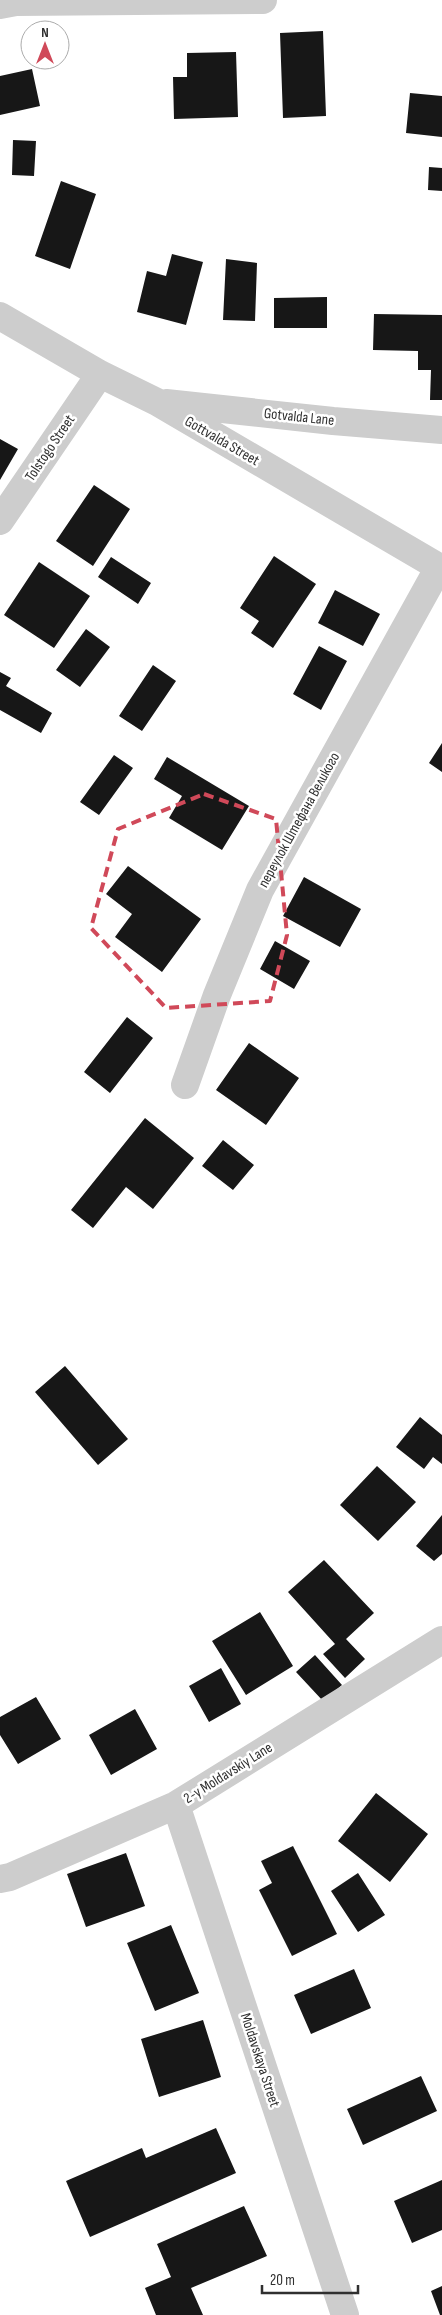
<svg xmlns="http://www.w3.org/2000/svg" width="442" height="2315" font-family="'Sofia Sans Condensed',sans-serif">
  <style>
    .building { fill: #171717 }
    .lines { fill: none; stroke-linecap: round; stroke-linejoin: round }
    .minor { stroke: #cdcdcd; stroke-width: 28 }
    .marked { fill: none; stroke: #d04959; stroke-width: 4; stroke-dasharray: 10 6; stroke-linejoin: round }
    .labels { text-anchor: middle; dominant-baseline: central; stroke-width: 5; stroke-linejoin: round; paint-order: stroke }
    .street-label { font-size: 15px; fill: #303030; stroke: #fff }
  </style>
  <rect width="100%" height="100%" fill="#fff"/>
  <path class="building" d="M 323,31 L 326,116 L 283,118 L 280,33 Z
    M 236,52 L 238,117 L 174,119 L 173,77 L 187,77 L 187,53 Z
    M 32,69 L 40,106 L 0,115 L 0,76 Z
    M 410,93 L 442,96 L 442,137 L 406,133 Z
    M 13,140 L 36,141 L 34,176 L 12,175 Z
    M 429,167 L 442,168 L 442,191 L 428,190 Z
    M 61,181 L 96,194 L 70,269 L 35,256 Z
    M 172,254 L 203,262 L 186,325 L 137,312 L 147,271 L 166,276 Z
    M 226,259 L 257,263 L 255,321 L 223,320 Z
    M 327,297 L 327,328 L 274,328 L 274,298 Z
    M 374,314 L 442,315 L 442,400 L 430,400 L 431,370 L 418,370 L 418,351 L 373,350 Z
    M 0,439 L 18,449 L 0,480 Z
    M 94,485 L 130,509 L 93,566 L 56,541 Z
    M 274,556 L 316,584 L 273,648 L 251,633 L 259,621 L 240,608 Z
    M 111,557 L 151,583 L 138,604 L 98,577 Z
    M 39,562 L 90,596 L 54,648 L 4,615 Z
    M 335,590 L 380,614 L 363,646 L 318,623 Z
    M 86,629 L 110,647 L 80,687 L 56,670 Z
    M 319,646 L 347,661 L 321,710 L 293,694 Z
    M 153,665 L 176,681 L 142,731 L 119,716 Z
    M 0,672 L 11,678 L 6,686 L 52,713 L 41,733 L 0,710 Z
    M 442,743 L 442,772 L 429,763 Z
    M 114,755 L 133,768 L 99,815 L 80,802 Z
    M 167,757 L 249,806 L 222,850 L 169,818 L 182,796 L 154,779 Z
    M 128,866 L 201,919 L 162,972 L 115,937 L 132,914 L 106,894 Z
    M 304,877 L 361,909 L 340,947 L 283,916 Z
    M 275,941 L 310,961 L 294,989 L 260,969 Z
    M 127,1017 L 153,1038 L 110,1093 L 84,1072 Z
    M 249,1043 L 299,1078 L 266,1125 L 216,1090 Z
    M 145,1118 L 194,1158 L 153,1209 L 126,1187 L 93,1228 L 71,1210 Z
    M 223,1140 L 254,1165 L 233,1190 L 202,1166 Z
    M 65,1366 L 128,1439 L 98,1465 L 35,1392 Z
    M 420,1417 L 442,1435 L 442,1464 L 433,1457 L 424,1469 L 396,1447 Z
    M 377,1466 L 416,1502 L 378,1541 L 340,1505 Z
    M 442,1515 L 442,1554 L 434,1561 L 416,1546 Z
    M 324,1560 L 374,1613 L 346,1639 L 365,1659 L 345,1678 L 323,1654 L 335,1644 L 288,1592 Z
    M 260,1612 L 293,1666 L 246,1695 L 212,1641 Z
    M 315,1655 L 342,1685 L 323,1701 L 296,1672 Z
    M 221,1668 L 241,1704 L 209,1722 L 189,1686 Z
    M 36,1697 L 61,1739 L 18,1764 L 0,1735 L 0,1717 Z
    M 135,1709 L 157,1749 L 111,1775 L 89,1735 Z
    M 376,1793 L 428,1834 L 390,1882 L 338,1841 Z
    M 293,1846 L 337,1934 L 292,1956 L 259,1890 L 272,1883 L 261,1861 Z
    M 126,1853 L 145,1906 L 86,1927 L 67,1874 Z
    M 358,1873 L 385,1915 L 358,1932 L 331,1891 Z
    M 171,1925 L 199,1993 L 155,2011 L 127,1943 Z
    M 354,1969 L 371,2008 L 311,2034 L 294,1995 Z
    M 203,2020 L 221,2077 L 159,2097 L 141,2039 Z
    M 421,2076 L 437,2111 L 363,2145 L 347,2109 Z
    M 216,2128 L 236,2173 L 90,2237 L 66,2181 L 142,2148 L 146,2158 Z
    M 442,2180 L 442,2230 L 412,2243 L 394,2201 Z
    M 244,2206 L 267,2256 L 191,2288 L 203,2315 L 156,2315 L 145,2288 L 171,2277 L 157,2244 Z
    M 442,2286 L 442,2315 L 440,2315 L 431,2291 Z"/>
  <g class="lines">
    <path class="minor" d="M 0,5 L 16,2 L 263,0
      M 0,316 L 100,374 L 157,402 L 442,569
      M 166,403 L 333,421 L 442,430
      M 0,521 L 100,374
      M 185,1085 L 217,995 L 260,890 L 439,567
      M 176,1805 L 345,2315
      M 0,1879 L 10,1877 L 176,1805 L 442,1640"/>
  </g>
  <path class="marked" d="M 204,794 L 276,819 L 287,935 L 270,1001 L 166,1008 L 91,928 L 118,829 Z"/>
  <g class="labels">
    <g class="street-label">
      <text transform="translate(299 417) rotate(6)">Gotvalda Lane</text>
      <text transform="translate(222 441) rotate(30)">Gottvalda Street</text>
      <text transform="translate(50 448) rotate(-56)">Tolstogo Street</text>
      <text transform="translate(299 820) rotate(-61)">переулок Штефана Великого</text>
      <text transform="translate(228 1773) rotate(-32)">2-y Moldavskiy Lane</text>
      <text transform="translate(260 2060) rotate(72)">Moldavskaya Street</text>
    </g>
  </g>
  <g transform="translate(45 45)"><circle r="24" fill="#ffffff" stroke="#acacac"/>
  <path d="M0-4L9 19L0 12L-9 19Z" fill="#d04959"/>
  <text y="-8" font-size="14" font-weight="bold" text-anchor="middle" fill="#303030">N</text>
  </g>
  <path d="M262 2285v8h96v-8" fill="none" stroke="#303030" stroke-width="2.5"/>
  <text x="270" y="2285" font-size="15" fill="#303030" stroke="#ffffff" stroke-width="4" paint-order="stroke">20 m</text>
</svg>
